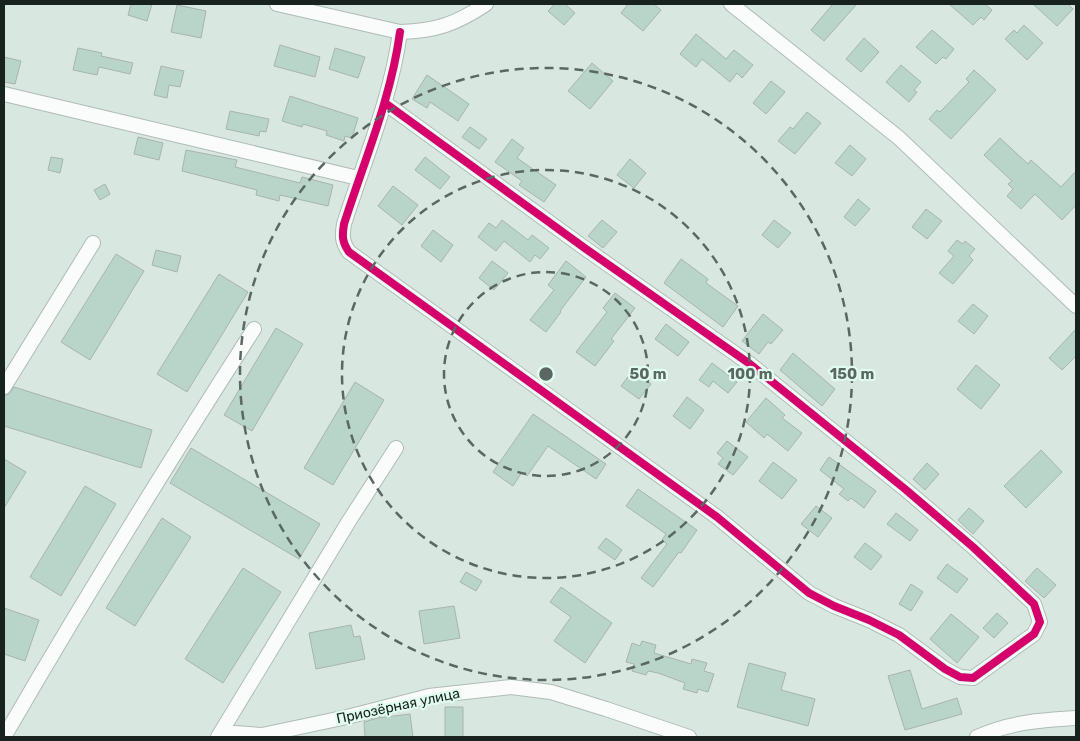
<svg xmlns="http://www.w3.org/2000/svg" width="1080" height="741" font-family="Rubik,sans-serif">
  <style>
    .building { fill: #b9d5c9; stroke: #a8b4ae }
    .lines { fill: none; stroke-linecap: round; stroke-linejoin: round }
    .street-casing { stroke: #afbbb6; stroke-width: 16 }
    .street { stroke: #f9fcfa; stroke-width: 14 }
    .cycleway-casing { stroke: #dffcee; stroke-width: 11 }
    .cycleway { stroke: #d6006c; stroke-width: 8 }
    .ring { fill: none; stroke: #5b6762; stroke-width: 2.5; stroke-dasharray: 9 6 }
    .labels { text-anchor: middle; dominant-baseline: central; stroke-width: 4.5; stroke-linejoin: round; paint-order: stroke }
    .street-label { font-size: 14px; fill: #18221e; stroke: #dffcee }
    .centre { fill: #5b6762; stroke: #dffcee; stroke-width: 2.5 }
    .ring-label { font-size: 15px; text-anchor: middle; font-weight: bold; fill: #5b6762; stroke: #dffcee; stroke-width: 4.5; stroke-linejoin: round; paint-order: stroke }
  </style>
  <rect width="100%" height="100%" fill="#d8e8e0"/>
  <path class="building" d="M 131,4 L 152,4 L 147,21 L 128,15 Z
    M 555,4 L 565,4 L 575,13 L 564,25 L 548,11 Z
    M 628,4 L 654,4 L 661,10 L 643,31 L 621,13 Z
    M 833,4 L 857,4 L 824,41 L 811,30 Z
    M 949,4 L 985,4 L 992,10 L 984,20 L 981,17 L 973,25 Z
    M 1033,4 L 1068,4 L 1073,9 L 1057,26 Z
    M 177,5 L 206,11 L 201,38 L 171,32 Z
    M 1024,25 L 1043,43 L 1027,60 L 1005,39 L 1014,30 L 1017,33 Z
    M 932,30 L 954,49 L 946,59 L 943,57 L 936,64 L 916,47 Z
    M 696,34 L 726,59 L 734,50 L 753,65 L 742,78 L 737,73 L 730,82 L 702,59 L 696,67 L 680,54 Z
    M 864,38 L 879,52 L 861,72 L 846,59 Z
    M 280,45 L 320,57 L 315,77 L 274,66 Z
    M 78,48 L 102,53 L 101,56 L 133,63 L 130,74 L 99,67 L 97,75 L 73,70 Z
    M 335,48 L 365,57 L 358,78 L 329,69 Z
    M 4,57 L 21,61 L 15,84 L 4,82 Z
    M 592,63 L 613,81 L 590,109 L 568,91 Z
    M 901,65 L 921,82 L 914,90 L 917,92 L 909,102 L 886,82 Z
    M 161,66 L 184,71 L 180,87 L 169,85 L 167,98 L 154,95 Z
    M 974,70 L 996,90 L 951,139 L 929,119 L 937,110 L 940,112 L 969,82 L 966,79 Z
    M 427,75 L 469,104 L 458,121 L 430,102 L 427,108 L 412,99 Z
    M 771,81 L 785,92 L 766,114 L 753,103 Z
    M 290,96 L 358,118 L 352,138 L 345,136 L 344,141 L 326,135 L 327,131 L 303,124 L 302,127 L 282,121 Z
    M 230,111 L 269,119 L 266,132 L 260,131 L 259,136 L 226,129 Z
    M 807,112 L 821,123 L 795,154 L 778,141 L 790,127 L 793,129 Z
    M 470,127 L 487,139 L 479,149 L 462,137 Z
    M 138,137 L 163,143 L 159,160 L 134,154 Z
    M 1000,138 L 1028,164 L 1031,160 L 1061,187 L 1076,171 L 1076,205 L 1062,220 L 1035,194 L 1021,209 L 1007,196 L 1013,189 L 1008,184 L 1012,181 L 984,155 Z
    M 512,139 L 524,148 L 517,158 L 556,185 L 544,202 L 519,185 L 522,181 L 495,162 Z
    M 850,145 L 866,159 L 852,176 L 835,163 Z
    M 186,150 L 237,160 L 235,167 L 300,183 L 302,177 L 333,185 L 328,206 L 280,195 L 279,201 L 256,195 L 257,190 L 182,171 Z
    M 51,157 L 63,159 L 60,173 L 48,170 Z
    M 425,157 L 450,177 L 440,189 L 415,170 Z
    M 630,159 L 646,173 L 634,188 L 617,175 Z
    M 105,184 L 110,194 L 100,200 L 94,190 Z
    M 393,186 L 418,205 L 402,225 L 378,206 Z
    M 858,199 L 870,209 L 855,226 L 844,217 Z
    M 926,209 L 942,221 L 927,239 L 912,227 Z
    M 502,220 L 528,240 L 532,235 L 549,248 L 540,259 L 535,255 L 530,262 L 504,241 L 496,251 L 478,237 L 489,223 L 496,228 Z
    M 602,220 L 617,232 L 603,248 L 588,236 Z
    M 774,220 L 791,233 L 778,248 L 762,235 Z
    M 433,230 L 453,245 L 441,262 L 421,246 Z
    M 957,240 L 963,244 L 965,241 L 975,249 L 969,256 L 973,260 L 953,284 L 939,273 L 954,256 L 948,251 Z
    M 156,250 L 181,256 L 177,272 L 152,265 Z
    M 116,254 L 144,271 L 90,360 L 61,342 Z
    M 681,259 L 708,279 L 706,283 L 738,306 L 723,327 L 664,283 Z
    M 492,261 L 508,273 L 494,290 L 479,278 Z
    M 566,261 L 586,277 L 560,311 L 561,312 L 546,332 L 530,320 L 554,290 L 548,285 Z
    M 219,274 L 248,292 L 187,392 L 157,374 Z
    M 615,293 L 635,308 L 611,339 L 614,341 L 595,366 L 576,352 L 607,312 L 603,308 Z
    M 973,304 L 988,316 L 974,334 L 958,321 Z
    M 763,314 L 783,330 L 771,344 L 768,342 L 759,354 L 742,341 Z
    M 666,324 L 689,342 L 678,356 L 655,339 Z
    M 276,328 L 303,344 L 252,431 L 224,415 Z
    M 1076,329 L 1076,356 L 1062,370 L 1049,358 Z
    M 793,353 L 835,389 L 822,406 L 780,370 Z
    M 712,363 L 737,382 L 728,393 L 713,381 L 709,387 L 699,380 Z
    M 976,365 L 1000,385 L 981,409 L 957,389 Z
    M 633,370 L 651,384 L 639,399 L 621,386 Z
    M 355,382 L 384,400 L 333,485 L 304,468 Z
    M 14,387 L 152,430 L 141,468 L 4,426 L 4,401 L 5,395 L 9,394 Z
    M 687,397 L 704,410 L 690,429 L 673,416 Z
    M 766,398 L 785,415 L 782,418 L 802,433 L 788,451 L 767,434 L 764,438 L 746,422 Z
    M 533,414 L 606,464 L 596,479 L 548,446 L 527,476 L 522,472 L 513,486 L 493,472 Z
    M 727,441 L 748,457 L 733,475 L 718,464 L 723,458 L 717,453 Z
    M 191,448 L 320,524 L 299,559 L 170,483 Z
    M 1041,450 L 1062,472 L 1026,508 L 1004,486 Z
    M 829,457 L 876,491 L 864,508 L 851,498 L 848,501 L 839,494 L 844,489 L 820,470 Z
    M 4,459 L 26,472 L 4,508 Z
    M 773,462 L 797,480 L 782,499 L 759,481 Z
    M 927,463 L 939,474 L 925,490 L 913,479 Z
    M 85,486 L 116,504 L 61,596 L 30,577 Z
    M 638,489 L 697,530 L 681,553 L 679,552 L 653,587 L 641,578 L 667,544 L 662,540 L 666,534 L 626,506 Z
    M 816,506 L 832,518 L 818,537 L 801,524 Z
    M 969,508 L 984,521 L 973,534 L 958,520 Z
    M 896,513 L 918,530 L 910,541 L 887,524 Z
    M 162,518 L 191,537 L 135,626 L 106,608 Z
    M 606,538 L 622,550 L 615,560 L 598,548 Z
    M 865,543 L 882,556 L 871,570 L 854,557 Z
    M 947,564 L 968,579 L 957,593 L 937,578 Z
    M 243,568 L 281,592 L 223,683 L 185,659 Z
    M 1037,568 L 1056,585 L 1044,598 L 1025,581 Z
    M 466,572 L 482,581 L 476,591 L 460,582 Z
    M 911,584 L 923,592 L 911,611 L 899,604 Z
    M 561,587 L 612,623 L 585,663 L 554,641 L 571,617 L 550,602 Z
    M 454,606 L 460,638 L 424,644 L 419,611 Z
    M 4,608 L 39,620 L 25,661 L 4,654 Z
    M 997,613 L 1008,623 L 994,638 L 983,628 Z
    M 951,614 L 979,637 L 957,663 L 930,639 Z
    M 351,625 L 354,637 L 360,636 L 365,659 L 316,669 L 309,633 Z
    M 642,641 L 656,645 L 654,653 L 691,664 L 692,659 L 707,663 L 704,671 L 714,674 L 708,692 L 698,689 L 697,693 L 683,689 L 685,683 L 658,673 L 648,671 L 646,675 L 632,671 L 634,664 L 626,662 L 632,643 L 640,646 Z
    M 749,663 L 786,673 L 781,690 L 815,699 L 808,726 L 737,707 Z
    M 910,670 L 922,709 L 957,698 L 962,714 L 905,730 L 888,676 Z
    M 445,707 L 463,707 L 463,737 L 445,737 Z
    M 410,714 L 413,737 L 365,737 L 364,722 L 378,718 Z"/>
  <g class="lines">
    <g class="street-casing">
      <path id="street" d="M 277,4 L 400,32 C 436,31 456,24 486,4
        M 731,4 L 899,138 L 1076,306
        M 4,94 L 358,178
        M 385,103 L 586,249 L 750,364 L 905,489 L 973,547 L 1034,604 L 1040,622 L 1034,634 L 973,678 L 960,677 L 945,669 L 899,635 L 869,620 L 834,606 L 809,593 L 717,517 L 349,252 C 342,242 342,236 344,224 C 364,161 391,99 400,32
        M 4,387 L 93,243
        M 221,732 L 262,735 L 347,717 L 429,696 L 511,687 L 551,692 L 606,709 L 689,737
        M 4,737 C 84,599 168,463 254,329
        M 218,737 L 349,521 L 396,448
        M 977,737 C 1011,722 1041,720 1076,718"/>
    </g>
    <use href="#street" class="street"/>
    <g class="cycleway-casing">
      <path id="cycleway" d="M 385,103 L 586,249 L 750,364 L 905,489 L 973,547 L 1034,604 L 1040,622 L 1034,634 L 973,678 L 960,677 L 945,669 L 899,635 L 869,620 L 834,606 L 809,593 L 717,517 L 349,252 C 342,242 342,236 344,224 C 364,161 391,99 400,32"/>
    </g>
    <use href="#cycleway" class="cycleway"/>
  </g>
  <g class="ring">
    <circle cx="546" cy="374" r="102"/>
    <circle cx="546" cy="374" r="204"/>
    <circle cx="546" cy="374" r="306"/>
  </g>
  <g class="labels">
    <g class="street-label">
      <text transform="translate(398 706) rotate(-12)">Приозёрная улица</text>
    </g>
  </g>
  <circle cx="546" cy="374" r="8" class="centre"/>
  <g class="ring-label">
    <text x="648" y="379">50 m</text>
    <text x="750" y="379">100 m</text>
    <text x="852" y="379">150 m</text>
  </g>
  <rect width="1080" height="741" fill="none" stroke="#18221e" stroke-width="10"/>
</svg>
